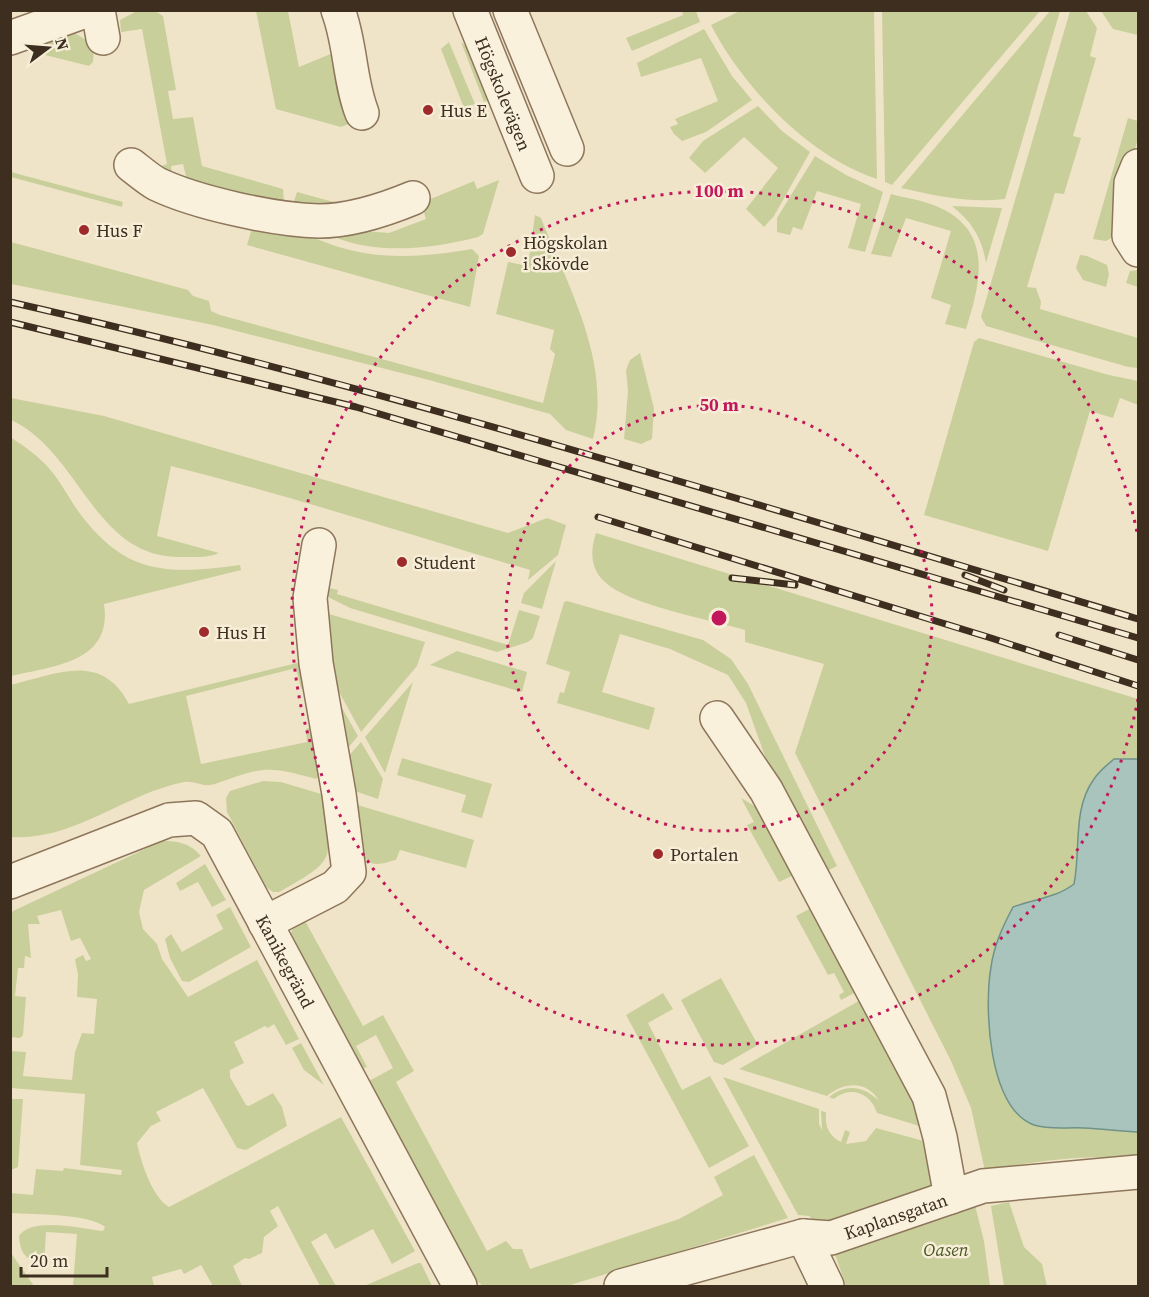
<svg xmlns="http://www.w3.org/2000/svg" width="1149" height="1297" font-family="'Source Serif 4',serif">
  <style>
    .green { fill: #c9cf9b }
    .water { fill: #a9c4bc; stroke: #6f938a; stroke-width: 1.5 }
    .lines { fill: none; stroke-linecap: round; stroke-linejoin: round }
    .minor-casing { stroke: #8d765c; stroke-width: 36 }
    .minor { stroke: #faf1dc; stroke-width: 33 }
    .rail-casing { stroke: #3d2e20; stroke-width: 7 }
    .rail { stroke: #f7eed8; stroke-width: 4.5; stroke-dasharray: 14; stroke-linecap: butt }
    .ring { fill: none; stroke: #c2185b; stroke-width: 3; stroke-dasharray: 3 6 }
    .poi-dot { fill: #9e2a2b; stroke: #f7eed8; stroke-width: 2 }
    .labels { text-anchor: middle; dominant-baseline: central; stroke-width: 5; stroke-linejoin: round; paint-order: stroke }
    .street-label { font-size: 18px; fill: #3d2e20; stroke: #f7eed8 }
    .poi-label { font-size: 18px; fill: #3d2e20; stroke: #f7eed8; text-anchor: start }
    .park-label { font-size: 18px; font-style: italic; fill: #4d5a26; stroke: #f7eed8 }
    .centre { fill: #c2185b; stroke: #f7eed8; stroke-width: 3 }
    .ring-label { font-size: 18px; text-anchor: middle; font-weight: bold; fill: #c2185b; stroke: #f7eed8; stroke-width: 5; stroke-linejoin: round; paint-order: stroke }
  </style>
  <rect width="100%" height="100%" fill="#f0e4c8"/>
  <path class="green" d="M 742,10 L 874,11 L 877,179 C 809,157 743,87 711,25 Z
    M 137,11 L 155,11 L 163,16 L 176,90 L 168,91 L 173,119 L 193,117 L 202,166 L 283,189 L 284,203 L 179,180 L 186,176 L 183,164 L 171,166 L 173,180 L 159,167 L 167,164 L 142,29 L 121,32 L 120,20 Z
    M 256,11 L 288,11 L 299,67 L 333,53 L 356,121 L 341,127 L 276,109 Z
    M 682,11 L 696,11 L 700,22 L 632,51 L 626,38 L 683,15 Z
    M 882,11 L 1040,11 L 892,185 L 885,182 Z
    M 1050,11 L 1060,11 L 1005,199 C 969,203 936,196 901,188 Z
    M 1070,11 L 1086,11 L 1097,28 L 1090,56 L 1096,58 L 1073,136 L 1081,138 L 1064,194 L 1055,193 L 1027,287 L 1036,288 L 1041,302 L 1040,309 L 1138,338 L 1138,368 L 1128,367 L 986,326 L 981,317 Z
    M 1101,11 L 1138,11 L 1138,35 L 1113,29 Z
    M 704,29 L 732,76 L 752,100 L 706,132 L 682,141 L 674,134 L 670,127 L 678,124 L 675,119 L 718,101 L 701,58 L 641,77 L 637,63 Z
    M 71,31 L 88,41 L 94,49 L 93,62 L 89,66 L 25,50 Z
    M 449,42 L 475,104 L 464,108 L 441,49 Z
    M 461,42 L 475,53 L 493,98 L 484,102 Z
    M 758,106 L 782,131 L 810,152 L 774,216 L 764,227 L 746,209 L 778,168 L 744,137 L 705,173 L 689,158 L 703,141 Z
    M 1128,118 L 1138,121 L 1138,139 L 1117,206 L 1116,235 L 1106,241 L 1093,239 Z
    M 815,156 L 846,175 L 883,192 L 865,252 L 848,248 L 861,204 L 817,191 L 802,230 L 793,227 L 790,235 L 777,232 L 777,218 Z
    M 11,172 L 123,202 L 122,207 L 11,177 Z
    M 499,180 L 483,234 L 478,237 C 431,249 379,255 334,237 C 326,234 318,233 313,227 L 389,233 L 426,219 L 421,203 L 474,181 L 477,189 Z
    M 297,192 L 341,204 L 292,208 Z
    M 891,194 C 905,198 922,200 936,206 C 994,230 981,282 966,329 L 945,324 L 951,305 L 931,298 L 951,231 L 906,218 L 891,257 L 871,254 Z
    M 952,206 L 1002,208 L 986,263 C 982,238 972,222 952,206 Z
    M 535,215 L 541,218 C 568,287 612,362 593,439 L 566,430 L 550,414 L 429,380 L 213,325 L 11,284 L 11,242 L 188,290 L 193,296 L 209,301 L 211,311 L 220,315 L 543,403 L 555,354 L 550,349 L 554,330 L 496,314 L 508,262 L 528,266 Z
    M 255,218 C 284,225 303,234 330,244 C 376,261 424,257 472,249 L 479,256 L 470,307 L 247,245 Z
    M 1080,255 L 1087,256 L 1107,265 L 1109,274 L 1106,287 L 1083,280 L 1076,268 Z
    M 1138,270 L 1138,287 L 1126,283 L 1130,271 Z
    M 979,338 L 1109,375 L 1138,381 L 1138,405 L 1120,398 L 1113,418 L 1090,411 L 1048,551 L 924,515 L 974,342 Z
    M 640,353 L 654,408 L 652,439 L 641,444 L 624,439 L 628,391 L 626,370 L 630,360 Z
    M 11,398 L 104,416 L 508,533 L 547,518 L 566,525 L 558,555 L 528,580 L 530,570 C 410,535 292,496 171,466 L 157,536 L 219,553 C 208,558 195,557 183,557 C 94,560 81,452 11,420 Z
    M 10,437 C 21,444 34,453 43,462 C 57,475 67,495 78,511 C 125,575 166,575 240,565 L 241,570 L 104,604 C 113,663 52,666 11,676 Z
    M 596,533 L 1138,699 L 1138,1159 C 1086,1154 1036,1161 985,1171 L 971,1108 L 951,1061 L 795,753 L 824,664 L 745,642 L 745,630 C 711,620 630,605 606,583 C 590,570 590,551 596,533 Z
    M 556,561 L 542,609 L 521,603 L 524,593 Z
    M 325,587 L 338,590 L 337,594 L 508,645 L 519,610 L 540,616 L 533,638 L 528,642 L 497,652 L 350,608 L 330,598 L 324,591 Z
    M 567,601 L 703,640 L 731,659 L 748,684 L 837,866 L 819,875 L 767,762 L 746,703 L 728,675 L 670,649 L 620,634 L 602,692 L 655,708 L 649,730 L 557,703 L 560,692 L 564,693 L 570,672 L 546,664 L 564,602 Z
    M 322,612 L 425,642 L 417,666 L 361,732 L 331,677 Z
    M 457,651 L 527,672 L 522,692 L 430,665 Z
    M 301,662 L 307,687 L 301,689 L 296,668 L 186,696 L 201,764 L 307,742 L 306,729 L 314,725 L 323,773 L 316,779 C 265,765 264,767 215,784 C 204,788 194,780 184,782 C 124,794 74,841 11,837 L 10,685 C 57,674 101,651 129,704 Z
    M 413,682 L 385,773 L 365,737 Z
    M 330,687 L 358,736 L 343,754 Z
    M 361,742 L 383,779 L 378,799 L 349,789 L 344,761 Z
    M 402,758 L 492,784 L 482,818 L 461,812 L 466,795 L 397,775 Z
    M 263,781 L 281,782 L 321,794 C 333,860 338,859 279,892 L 273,892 L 266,887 L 227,812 L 226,798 L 230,791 Z
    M 741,798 L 761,810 L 796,874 L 779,882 L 747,825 L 754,822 Z
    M 351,803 L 474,840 L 466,868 L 400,850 L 396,860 C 390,861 383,864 377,864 C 356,865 354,819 351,803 Z
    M 162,841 C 178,841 190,843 201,856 L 144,890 L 139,912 L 143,929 L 157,944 L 162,959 L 188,997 L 257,960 L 299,1039 L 286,1045 L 274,1024 L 268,1028 L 265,1026 L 234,1042 L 244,1063 L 230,1070 L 230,1077 L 246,1105 L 249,1106 L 273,1093 L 282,1107 L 287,1126 L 246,1150 L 237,1148 L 203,1088 L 156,1112 L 161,1121 L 151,1126 L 137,1143 C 141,1162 152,1197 169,1207 L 341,1117 L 415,1251 L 392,1264 L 373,1229 L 335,1249 L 326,1233 L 311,1242 L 336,1286 L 320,1286 L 278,1206 L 270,1211 L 278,1226 L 264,1237 L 262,1253 L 249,1259 L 245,1258 L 233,1266 L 242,1286 L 213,1286 L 201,1265 L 184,1274 L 181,1269 L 152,1277 L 154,1286 L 73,1286 L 77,1234 L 46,1232 L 44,1265 C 27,1261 20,1254 19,1236 C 32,1216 82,1229 103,1231 L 105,1227 C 88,1213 34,1215 11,1213 L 11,1193 L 33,1195 L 36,1169 L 63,1171 L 64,1168 L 121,1175 L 122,1170 L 80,1165 L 85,1094 L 11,1088 L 11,1051 L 26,1052 L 23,1076 L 72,1080 L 75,1052 L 82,1033 L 94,1034 L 97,999 L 77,997 L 78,975 L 75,959 L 83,955 L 86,961 L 91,959 L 80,938 L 71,941 L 61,910 L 37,916 L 40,924 L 28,924 L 31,958 L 25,956 L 24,968 L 18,968 L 15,996 L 26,997 L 23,1035 L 20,1038 L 11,1037 L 11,912 Z
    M 205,864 L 226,900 L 212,907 L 198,882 L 180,891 L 176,883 Z
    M 815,906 L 860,990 L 841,1000 L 839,995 L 844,992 L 834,973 L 828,975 L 796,916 Z
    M 230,907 L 251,947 L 189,982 L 182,981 L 170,958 L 165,939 L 171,934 L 182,952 L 223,929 L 216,915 Z
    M 304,919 L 363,1026 L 383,1015 L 414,1071 L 396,1082 L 487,1251 L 506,1241 L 513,1249 L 522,1249 L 530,1269 L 679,1219 L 723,1195 L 714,1177 L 754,1155 L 788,1218 L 567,1286 L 483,1286 L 471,1276 L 367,1082 L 393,1068 L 376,1035 L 356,1046 L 367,1067 L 361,1069 L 290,936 L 294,925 Z
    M 721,978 L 758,1045 L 723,1065 L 714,1062 L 681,1000 Z
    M 663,993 L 673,1009 L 648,1023 L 682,1090 L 710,1076 L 749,1146 L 709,1168 L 626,1015 Z
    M 864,998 L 929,1129 L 877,1113 C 871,1093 850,1085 834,1099 L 829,1097 C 846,1083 864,1086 879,1101 C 867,1080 844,1082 827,1096 L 739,1069 Z
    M 301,1043 L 324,1085 L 304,1070 L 292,1048 Z
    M 723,1077 L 819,1109 L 819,1124 L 822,1130 L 821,1111 L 826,1112 C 825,1126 828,1135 841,1142 L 845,1130 L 850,1132 L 846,1144 L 866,1141 L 876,1128 L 931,1143 L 936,1185 L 826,1232 L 809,1216 L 798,1215 Z
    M 10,1099 L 23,1099 L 18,1167 L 11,1170 Z
    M 1009,1202 L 1024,1247 L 1042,1264 L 1047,1286 L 1004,1286 L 991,1206 Z
    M 975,1205 L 984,1241 L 990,1286 L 846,1286 L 832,1246 Z
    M 11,1253 L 34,1286 L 37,1286 L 11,1286 Z
    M 418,1263 L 421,1263 L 432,1286 L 364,1286 Z"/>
  <path class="water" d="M 1114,759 L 1138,759 L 1138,1132 C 1120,1131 1102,1129 1084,1128 C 1067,1127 1050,1130 1034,1125 C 988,1108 984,1007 991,967 C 994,945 1003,926 1013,907 C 1034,899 1056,898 1074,884 C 1081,851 1072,809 1094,779 C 1099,771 1107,765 1114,759 Z"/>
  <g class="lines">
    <g class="minor-casing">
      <g id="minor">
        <path d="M 98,10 L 103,38"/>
        <path d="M 338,10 C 351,44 349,80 362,113"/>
        <path id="s1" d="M 470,10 L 537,176"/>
        <path d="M 510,10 L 567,149"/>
        <path d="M 10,38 L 88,10"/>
        <path d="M 131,165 C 139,171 148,179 157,184 C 197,203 275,220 319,221 C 351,221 384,210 413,198"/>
        <path d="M 1138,166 L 1131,183 L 1129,236 L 1138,250"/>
        <path d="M 717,718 L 766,790 L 929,1096 L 940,1137 L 951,1197"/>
        <path id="s2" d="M 10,882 L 169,820 L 196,818 L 217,833 L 460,1286"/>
        <path d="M 265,923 L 335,887 L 349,872 L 339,794 L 316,663 L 310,598 L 319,545"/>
        <path d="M 803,1236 L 827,1286"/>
        <path id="s3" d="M 621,1286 L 803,1236 L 831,1238 L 983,1186 L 1138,1172"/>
      </g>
    </g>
    <use href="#minor" class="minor"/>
    <g class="rail-casing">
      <path id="rail" d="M 10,302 C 392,389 764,507 1138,619
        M 10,322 L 356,407 L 1138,638
        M 598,517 L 991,638 L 1138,686
        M 965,575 L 1004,590
        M 732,578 L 795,585
        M 1059,635 L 1138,660"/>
    </g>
    <use href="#rail" class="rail"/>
  </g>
  <g class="ring">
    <circle cx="719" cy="618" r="213"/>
    <path d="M1138 699A427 427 0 1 1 1138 537"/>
  </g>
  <g class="poi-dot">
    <circle cx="428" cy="110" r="6"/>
    <circle cx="84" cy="230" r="6"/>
    <circle cx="511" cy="252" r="6"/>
    <circle cx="402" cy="562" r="6"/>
    <circle cx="204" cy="632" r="6"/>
    <circle cx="658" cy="854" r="6"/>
  </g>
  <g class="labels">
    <g class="street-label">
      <text stroke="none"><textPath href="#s1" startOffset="90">Högskolevägen</textPath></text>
      <text stroke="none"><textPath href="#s2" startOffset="369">Kanikegränd</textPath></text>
      <text stroke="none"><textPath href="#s3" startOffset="285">Kaplansgatan</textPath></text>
    </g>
    <g class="poi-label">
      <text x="440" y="110">Hus E</text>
      <text x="96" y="230">Hus F</text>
      <text x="523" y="242">Högskolan<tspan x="523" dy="21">i Skövde</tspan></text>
      <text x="414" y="562">Student</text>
      <text x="216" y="632">Hus H</text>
      <text x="670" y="854">Portalen</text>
    </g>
    <g class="park-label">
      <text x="946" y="1249">Oasen</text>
    </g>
  </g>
  <circle cx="719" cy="618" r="9" class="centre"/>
  <g class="ring-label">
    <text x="719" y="197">100 m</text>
    <text x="719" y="411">50 m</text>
  </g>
  <rect width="1149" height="1297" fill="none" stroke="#3d2e20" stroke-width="24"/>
  <g transform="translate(48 48) rotate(74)" stroke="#f7eed8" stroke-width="4.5" paint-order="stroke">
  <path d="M0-4.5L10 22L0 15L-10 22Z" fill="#3d2e20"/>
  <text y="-9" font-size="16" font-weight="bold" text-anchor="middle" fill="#3d2e20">N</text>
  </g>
  <path d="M21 1267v9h86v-9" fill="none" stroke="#3d2e20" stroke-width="3"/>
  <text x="30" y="1267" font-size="18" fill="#3d2e20" stroke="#f7eed8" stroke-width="4.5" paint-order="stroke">20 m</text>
</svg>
